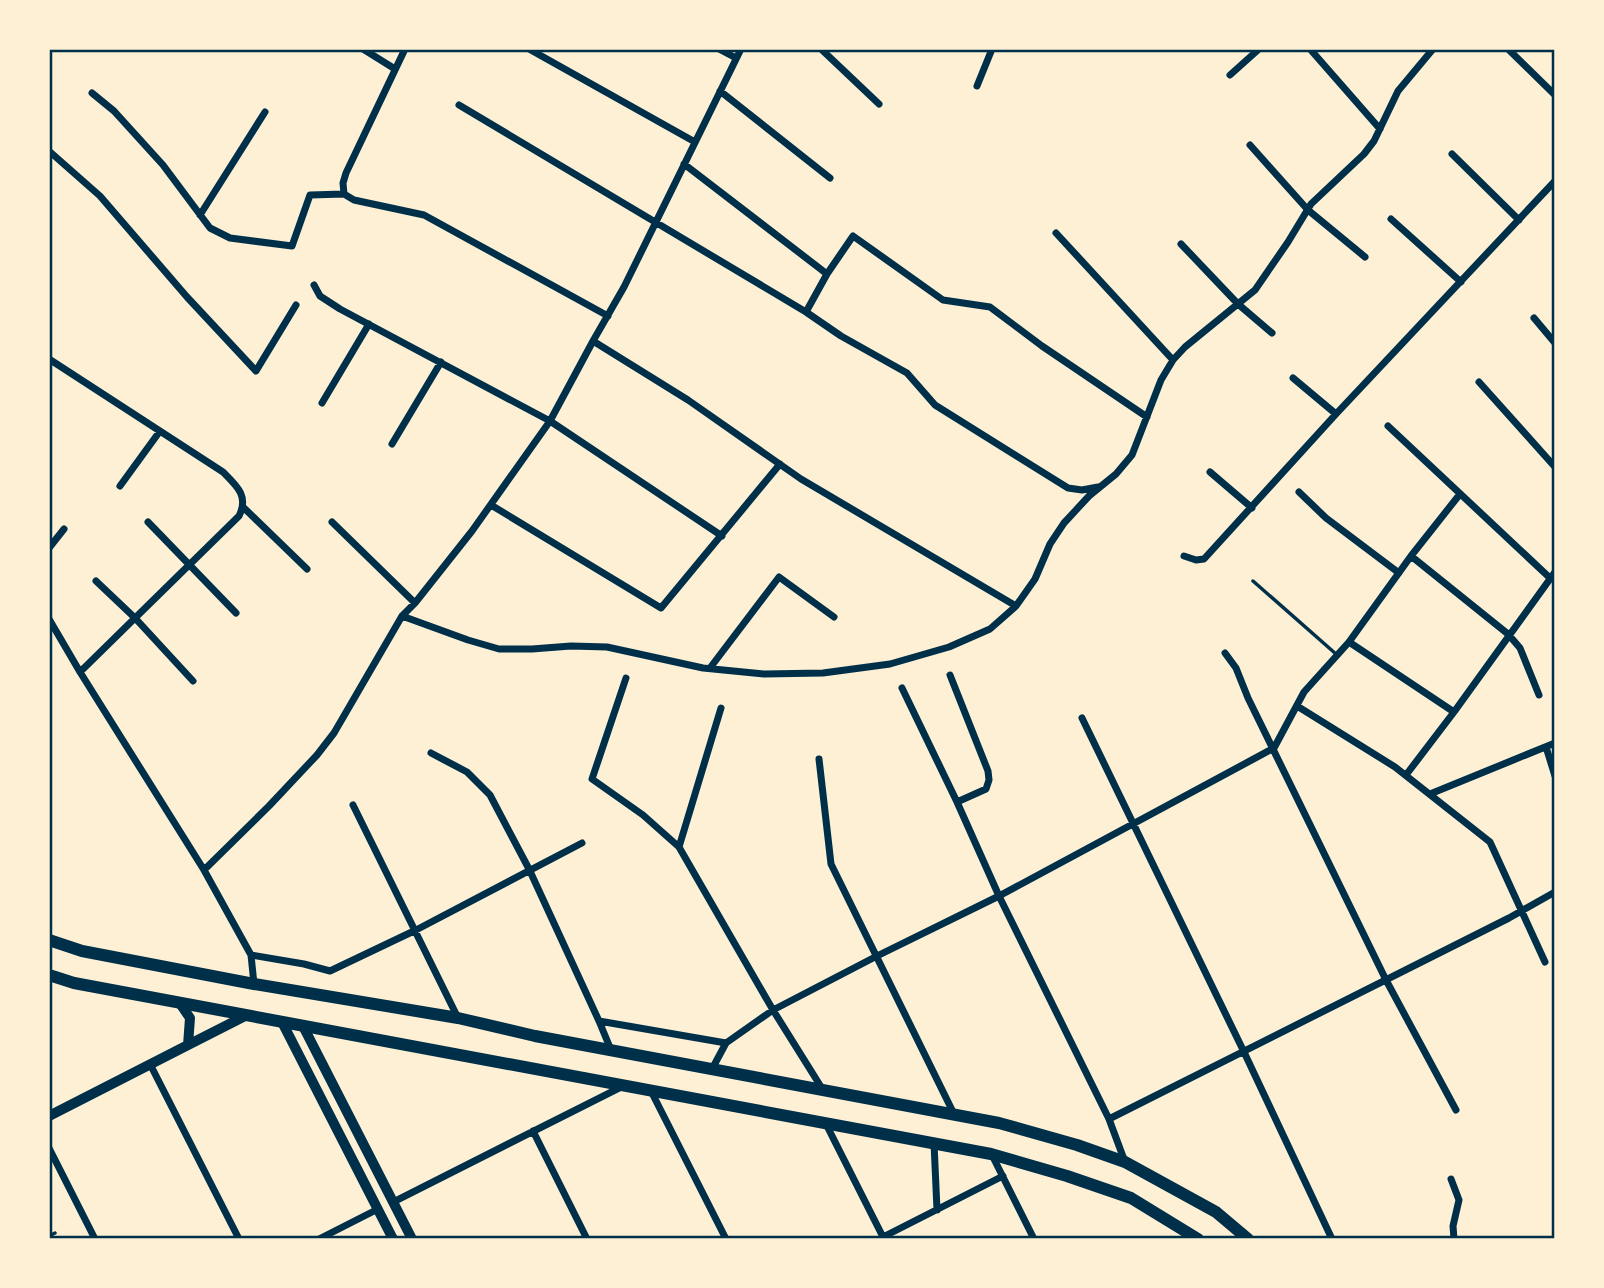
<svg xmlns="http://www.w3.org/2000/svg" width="1604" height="1288" font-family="'Source Sans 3',sans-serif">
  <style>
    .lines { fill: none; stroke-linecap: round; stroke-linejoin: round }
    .service { stroke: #003049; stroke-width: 3.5 }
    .minor { stroke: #003049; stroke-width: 7 }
    .secondary { stroke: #003049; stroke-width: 10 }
    .trunk { stroke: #003049; stroke-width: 12 }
    .neatline { fill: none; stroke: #003049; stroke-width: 2.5 }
  </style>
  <rect width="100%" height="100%" fill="#fdf0d5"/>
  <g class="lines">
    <path class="service" d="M 1253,581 L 1336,654
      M 49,1236 L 55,1233"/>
    <path class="minor" d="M 363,49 L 395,69
      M 405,49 L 346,173 L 343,183 L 344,194 L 354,200 L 424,215 L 608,316
      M 529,49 L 695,142
      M 719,49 L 736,58
      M 821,49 L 879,104
      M 1310,49 L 1380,129
      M 1508,49 L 1555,95
      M 1230,75 L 1259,49
      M 977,86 L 992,49
      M 720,91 L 830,178
      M 92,93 L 114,111 L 163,165 L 210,228 L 230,238 L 292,246 L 310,195 L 344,194
      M 459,105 L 806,312
      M 1250,145 L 1308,210 L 1365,257
      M 49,151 L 100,196 L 187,297 L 256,371 L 296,305
      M 1452,154 L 1519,220
      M 684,164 L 827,274
      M 200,215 L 265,112
      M 1391,219 L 1461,282
      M 1056,233 L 1173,360
      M 1181,244 L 1238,304 L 1272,333
      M 314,285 L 320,296 L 340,309 L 550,421 L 722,536
      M 1534,318 L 1555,343
      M 593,341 L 688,400 L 801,479 L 1016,606
      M 49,359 L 223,472 C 237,486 249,496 239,516 L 80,672
      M 1293,378 L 1336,414
      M 1479,382 L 1555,467
      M 322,403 L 369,324
      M 1388,426 L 1550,578
      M 392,444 L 441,362
      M 1210,472 L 1252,508
      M 120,486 L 160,431
      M 1098,487 L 1082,490 L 1068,488 L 935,405 L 907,373 L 841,336 L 806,312 L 827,274 L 853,236 L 943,300 L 990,307 L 1042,346 L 1147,417
      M 1299,492 L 1326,518 L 1399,573
      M 491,505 L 661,608 L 780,464
      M 243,507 L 307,569
      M 148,522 L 236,613
      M 332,522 L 415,603
      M 49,548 L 64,529
      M 1184,556 L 1196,560 L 1204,559 L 1336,414 L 1555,181
      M 1411,556 L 1508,634 L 1520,648 L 1539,695
      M 96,581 L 135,618 L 193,681
      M 402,616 L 468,640 L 499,649 L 532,649 L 571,646 L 607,647 L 703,668 L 764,674 L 823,673 L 890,664 L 949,647 L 990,629 L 1016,606 L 1035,579 L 1050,544 L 1064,523 L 1089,496 L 1116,474 L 1132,455 L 1161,380 L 1173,360 L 1185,347 L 1255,290 L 1288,242 L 1311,204 L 1364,154 L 1374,141 L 1398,91 L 1433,49
      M 49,619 L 80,672 L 204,870 L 251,955 L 254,984
      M 1349,642 L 1454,712
      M 1225,653 L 1236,668 L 1248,698 L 1386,980 L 1456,1110
      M 710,668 L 779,577 L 834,617
      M 950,675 L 988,771 L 989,780 L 986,789 L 957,802
      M 626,678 L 592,779 L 643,815 L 679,847 L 773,1010 L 823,1090
      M 902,688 L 957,802 L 999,896 L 1109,1119 L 1125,1162
      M 1297,706 L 1395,767 L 1490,842 L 1545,962
      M 1082,718 L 1244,1052 L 1332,1239
      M 1546,747 L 1555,776
      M 1274,748 L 1304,692 L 1349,642 L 1411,556 L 1460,494
      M 431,753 L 467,772 L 490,795 L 529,869 L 599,1021 L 611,1050
      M 819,759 L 831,864 L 954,1114
      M 1406,775 L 1454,712 L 1555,572
      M 1430,794 L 1555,743
      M 353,805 L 458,1018
      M 679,847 L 721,708
      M 204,870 L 269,806 L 317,755 L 334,733 L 402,616 L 415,603 L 472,531 L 550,421 L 593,341 L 624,287 L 741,49
      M 251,955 L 304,964 L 330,971 L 416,930 L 582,843
      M 599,1021 L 726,1043
      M 150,1064 L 239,1239
      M 712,1069 L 726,1043 L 773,1010 L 877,956 L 999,896 L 1274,748
      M 651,1091 L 726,1239
      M 1109,1119 L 1509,918 L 1555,892
      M 826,1124 L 884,1239
      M 533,1131 L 587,1239
      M 934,1143 L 937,1210
      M 49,1148 L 95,1239
      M 992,1155 L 1034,1239
      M 1451,1179 L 1459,1200 L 1453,1226 L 1454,1239
      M 393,1202 L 623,1086
      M 319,1239 L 378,1209
      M 879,1239 L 1003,1176"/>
    <path class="secondary" d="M 179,1002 L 190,1018 L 188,1045 L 247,1015
      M 282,1022 L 393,1239
      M 303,1026 L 412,1239
      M 49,1116 L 188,1045"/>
    <path class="trunk" d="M 49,940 L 82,951 L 254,984 L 458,1018 L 535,1036 L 999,1123 L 1077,1145 L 1125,1162 L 1216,1212 L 1248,1239
      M 49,975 L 74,983 L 991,1154 L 1067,1176 L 1131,1198 L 1198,1239"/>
  </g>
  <rect width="1604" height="1288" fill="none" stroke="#fdf0d5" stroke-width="102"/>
  <rect x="51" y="51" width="1502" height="1186" class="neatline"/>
</svg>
